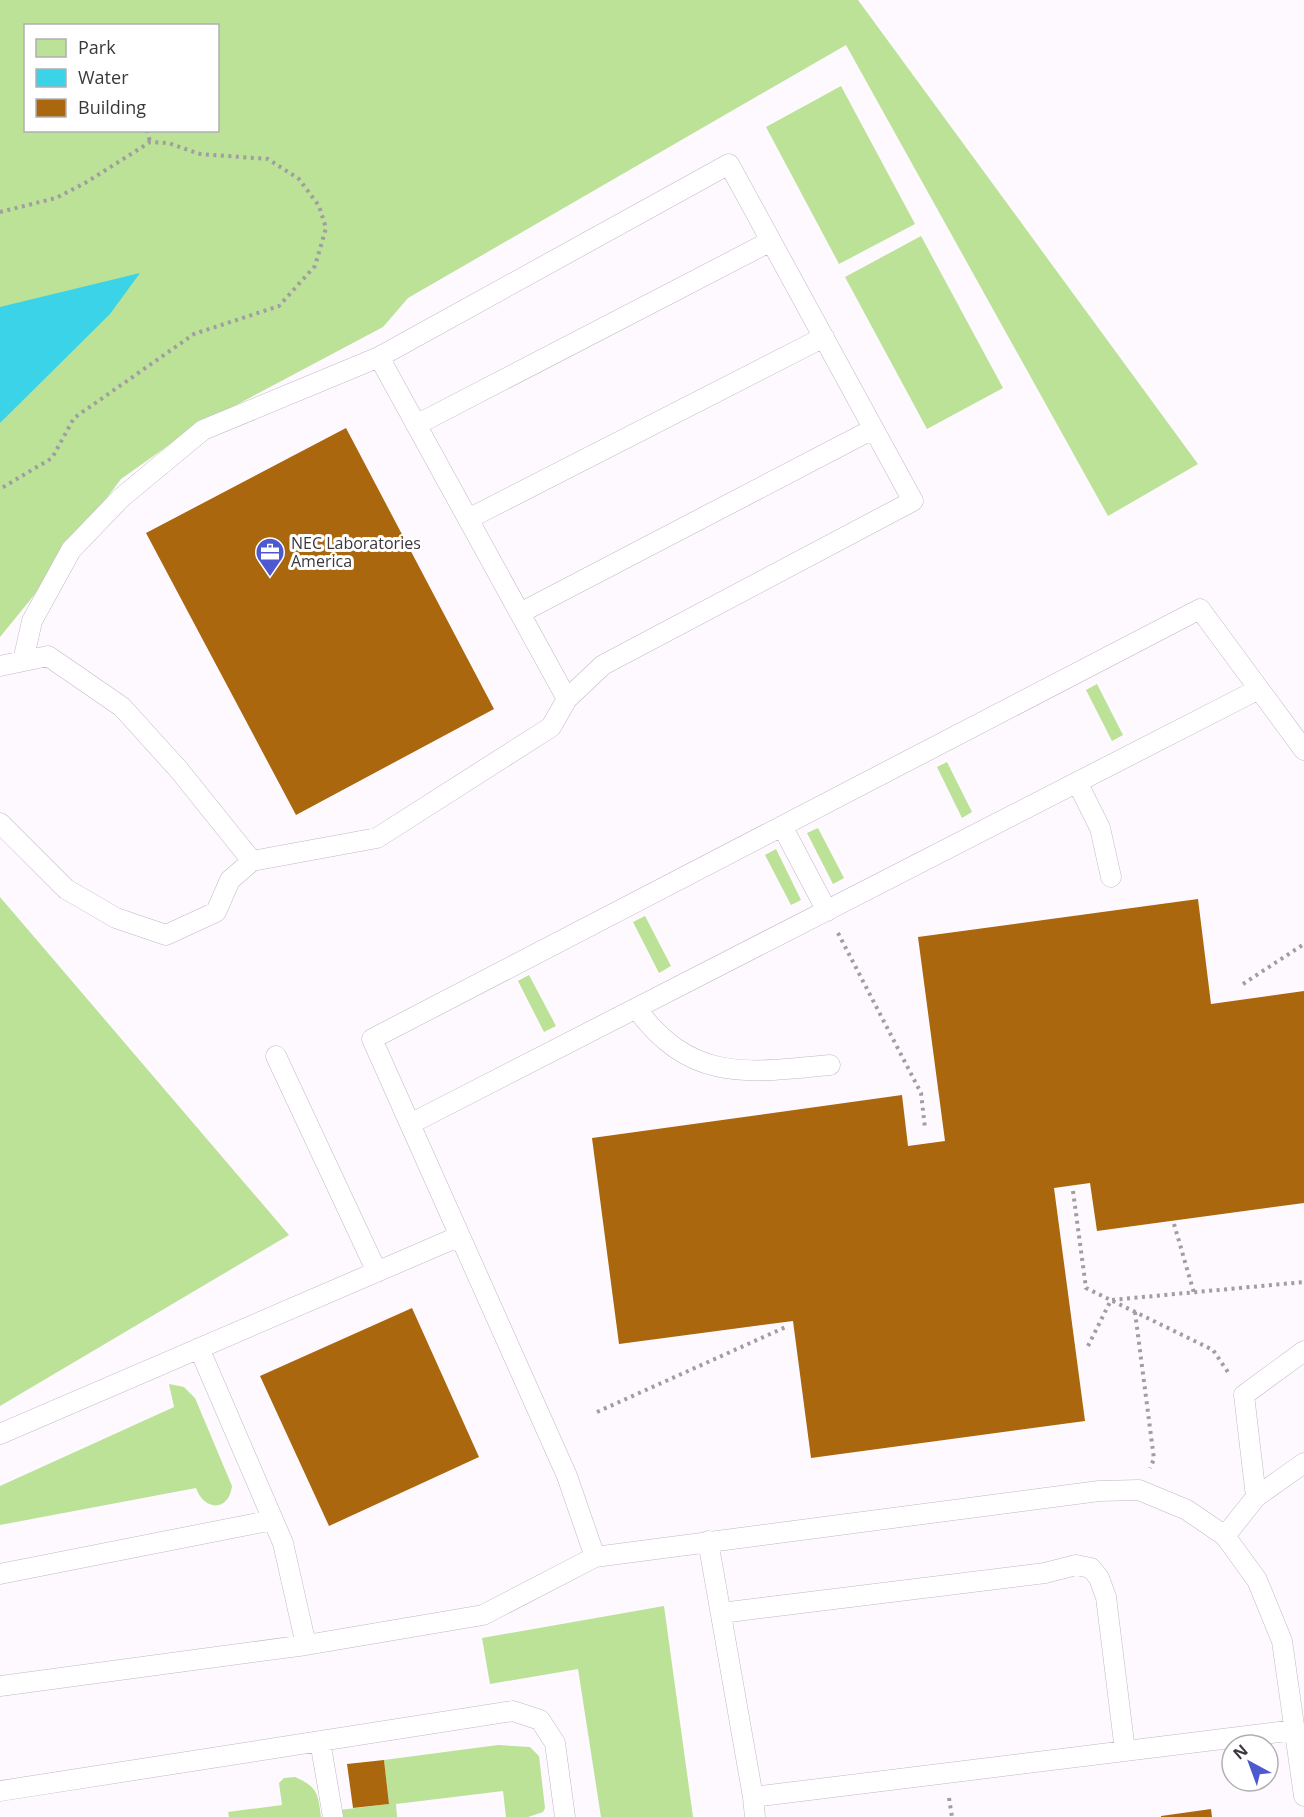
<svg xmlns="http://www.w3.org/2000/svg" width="1304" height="1817" font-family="'Open Sans',sans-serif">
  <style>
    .green { fill: #bbe297; fill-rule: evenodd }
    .water { fill: #3ad3e7 }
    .building { fill: #aa670d }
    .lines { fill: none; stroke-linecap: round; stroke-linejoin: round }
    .service-casing { stroke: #c2b7c4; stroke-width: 21 }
    .path { stroke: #a19da2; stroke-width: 4; stroke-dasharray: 3 4.5; stroke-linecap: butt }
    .service { stroke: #fff; stroke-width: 20 }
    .labels { text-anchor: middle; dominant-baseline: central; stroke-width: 6; stroke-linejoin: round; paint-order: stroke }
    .poi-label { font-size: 16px; fill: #3b373c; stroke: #fff; text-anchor: start }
  </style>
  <rect width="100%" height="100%" fill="#fef9ff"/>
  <path class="green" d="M 0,0 L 858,0 L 1198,464 L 1108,516 L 846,45 L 408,298 L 383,327 L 193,428 L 121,479 L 31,599 L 0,637 ZM 26,26 L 218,26 L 218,130 L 26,130 Z
    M 841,86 L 915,224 L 839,264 L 766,127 Z
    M 921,236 L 1003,388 L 927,429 L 845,277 Z
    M 1097,684 L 1123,735 L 1112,741 L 1086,690 Z
    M 947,762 L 972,812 L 962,818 L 937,767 Z
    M 818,828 L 844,878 L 833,884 L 807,833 Z
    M 776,849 L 801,900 L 791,905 L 765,855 Z
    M 0,897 L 289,1235 L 0,1406 Z
    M 645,916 L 671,966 L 659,973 L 633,922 Z
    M 529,975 L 556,1026 L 544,1032 L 518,981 Z
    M 169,1384 L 184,1387 L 195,1398 L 232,1486 C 229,1512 204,1511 196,1488 L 0,1525 L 0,1486 L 174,1407 Z
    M 664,1606 L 693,1817 L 601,1817 L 578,1669 L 490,1684 L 482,1638 Z
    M 498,1745 L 530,1747 L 539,1756 L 545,1808 L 543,1812 L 528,1817 L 506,1817 L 503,1791 L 396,1804 L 397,1817 L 341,1817 L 340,1810 L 389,1804 L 384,1760 Z
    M 295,1777 C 318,1787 318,1794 321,1817 L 229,1817 L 228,1812 L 282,1805 L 279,1783 L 284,1778 Z"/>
  <path class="water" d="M 140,273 L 110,314 L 0,423 L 0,307 Z"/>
  <path class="building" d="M 346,428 L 494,709 L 296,815 L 146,533 Z
    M 1198,899 L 1211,1004 L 1304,991 L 1304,1203 L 1097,1231 L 1090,1183 L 1054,1188 L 1085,1421 L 811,1458 L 793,1321 L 619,1344 L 592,1138 L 902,1095 L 908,1146 L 945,1141 L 918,937 Z
    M 412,1308 L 479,1457 L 329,1526 L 260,1376 Z
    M 384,1760 L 389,1804 L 353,1808 L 347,1764 Z
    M 1211,1809 L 1212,1817 L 1161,1817 L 1161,1816 Z"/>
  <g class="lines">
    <g class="service-casing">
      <path id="service" d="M 379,357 L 567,699
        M 416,425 L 771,241
        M 468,519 L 824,337
        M 520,613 L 873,429
        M 23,661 L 32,621 L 71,550 L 121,498 L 203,430 L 379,357 L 729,164 L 913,501 L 603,665 L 567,699 L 551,727 L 377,838 L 252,861
        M 0,666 L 48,656 L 122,707 L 179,770 L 252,861 L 230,880 L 216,912 L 166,935 L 116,918 L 66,889 L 0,823
        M 1077,782 L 1100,828 L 1111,877
        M 782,826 L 827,911
        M 636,1008 C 691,1083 747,1073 830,1065
        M 276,1056 L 377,1272
        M 410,1124 L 1259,689
        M 199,1348 L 283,1543 L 306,1645
        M 0,1434 L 460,1236
        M 1256,1497 L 1304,1463
        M 1225,1536 L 1256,1497 L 1244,1395 L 1304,1351
        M 708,1541 L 753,1797 L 1295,1730
        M 595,1557 L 567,1476 L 372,1039 L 1200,609 L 1304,750
        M 0,1574 L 273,1520
        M 721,1613 L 1045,1573 L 1076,1565 L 1091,1568 L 1099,1578 L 1106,1597 L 1125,1751
        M 0,1686 L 306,1645 L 483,1615 L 595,1557 L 1099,1491 L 1139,1490 L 1187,1510 L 1225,1536 L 1257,1580 L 1282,1641 L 1304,1796
        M 320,1741 L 333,1817
        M 0,1791 L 513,1711 L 540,1720 L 555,1743 L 565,1817
        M 753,1797 L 755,1817"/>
    </g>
    <path class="path" d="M 119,24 L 119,26
      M 147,130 L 150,142
      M 0,212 L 56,198 L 85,183 L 150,142 L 168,143 L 200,154 L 268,159 L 299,179 L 319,206 L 326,228 L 315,266 L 279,306 L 194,334 L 74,418 L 52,458 L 0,489
      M 838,933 L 921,1093 L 925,1128
      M 1243,984 L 1304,944
      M 1073,1191 L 1086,1288 L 1213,1350 L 1230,1375
      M 1174,1224 L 1194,1293
      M 1135,1312 L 1154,1459 L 1150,1468
      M 1088,1346 L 1111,1300 L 1304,1282
      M 597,1412 L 788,1326
      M 949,1798 L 952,1817"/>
    <use href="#service" class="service"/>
  </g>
  <defs>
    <g id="office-pin" transform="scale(1.5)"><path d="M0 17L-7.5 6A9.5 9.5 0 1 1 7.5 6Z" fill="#4e59cf" stroke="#fff"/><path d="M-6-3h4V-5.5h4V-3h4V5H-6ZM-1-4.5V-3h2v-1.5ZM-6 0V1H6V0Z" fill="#fff"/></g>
  </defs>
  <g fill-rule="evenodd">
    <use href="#office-pin" x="270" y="552"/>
  </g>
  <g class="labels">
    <g class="poi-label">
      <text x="291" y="543">NEC Laboratories<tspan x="291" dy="18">America</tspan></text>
    </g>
  </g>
  <rect x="24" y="24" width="195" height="108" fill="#ffffff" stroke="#b1afb1" stroke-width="1.5"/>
  <rect x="36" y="39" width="30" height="18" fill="#bbe297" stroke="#b1afb1" stroke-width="1.5"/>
  <text x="78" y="54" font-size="18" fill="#3b373c">Park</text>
  <rect x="36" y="69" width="30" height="18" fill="#3ad3e7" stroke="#b1afb1" stroke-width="1.5"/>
  <text x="78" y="84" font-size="18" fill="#3b373c">Water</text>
  <rect x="36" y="99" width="30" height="18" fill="#aa670d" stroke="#b1afb1" stroke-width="1.5"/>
  <text x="78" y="114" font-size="18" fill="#3b373c">Building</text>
  <g transform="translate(1250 1763) rotate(319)"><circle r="28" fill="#ffffff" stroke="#b1afb1" stroke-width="1.5"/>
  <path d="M0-4.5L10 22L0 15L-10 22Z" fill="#4e59cf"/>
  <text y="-9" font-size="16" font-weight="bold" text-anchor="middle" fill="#3b373c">N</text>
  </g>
</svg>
